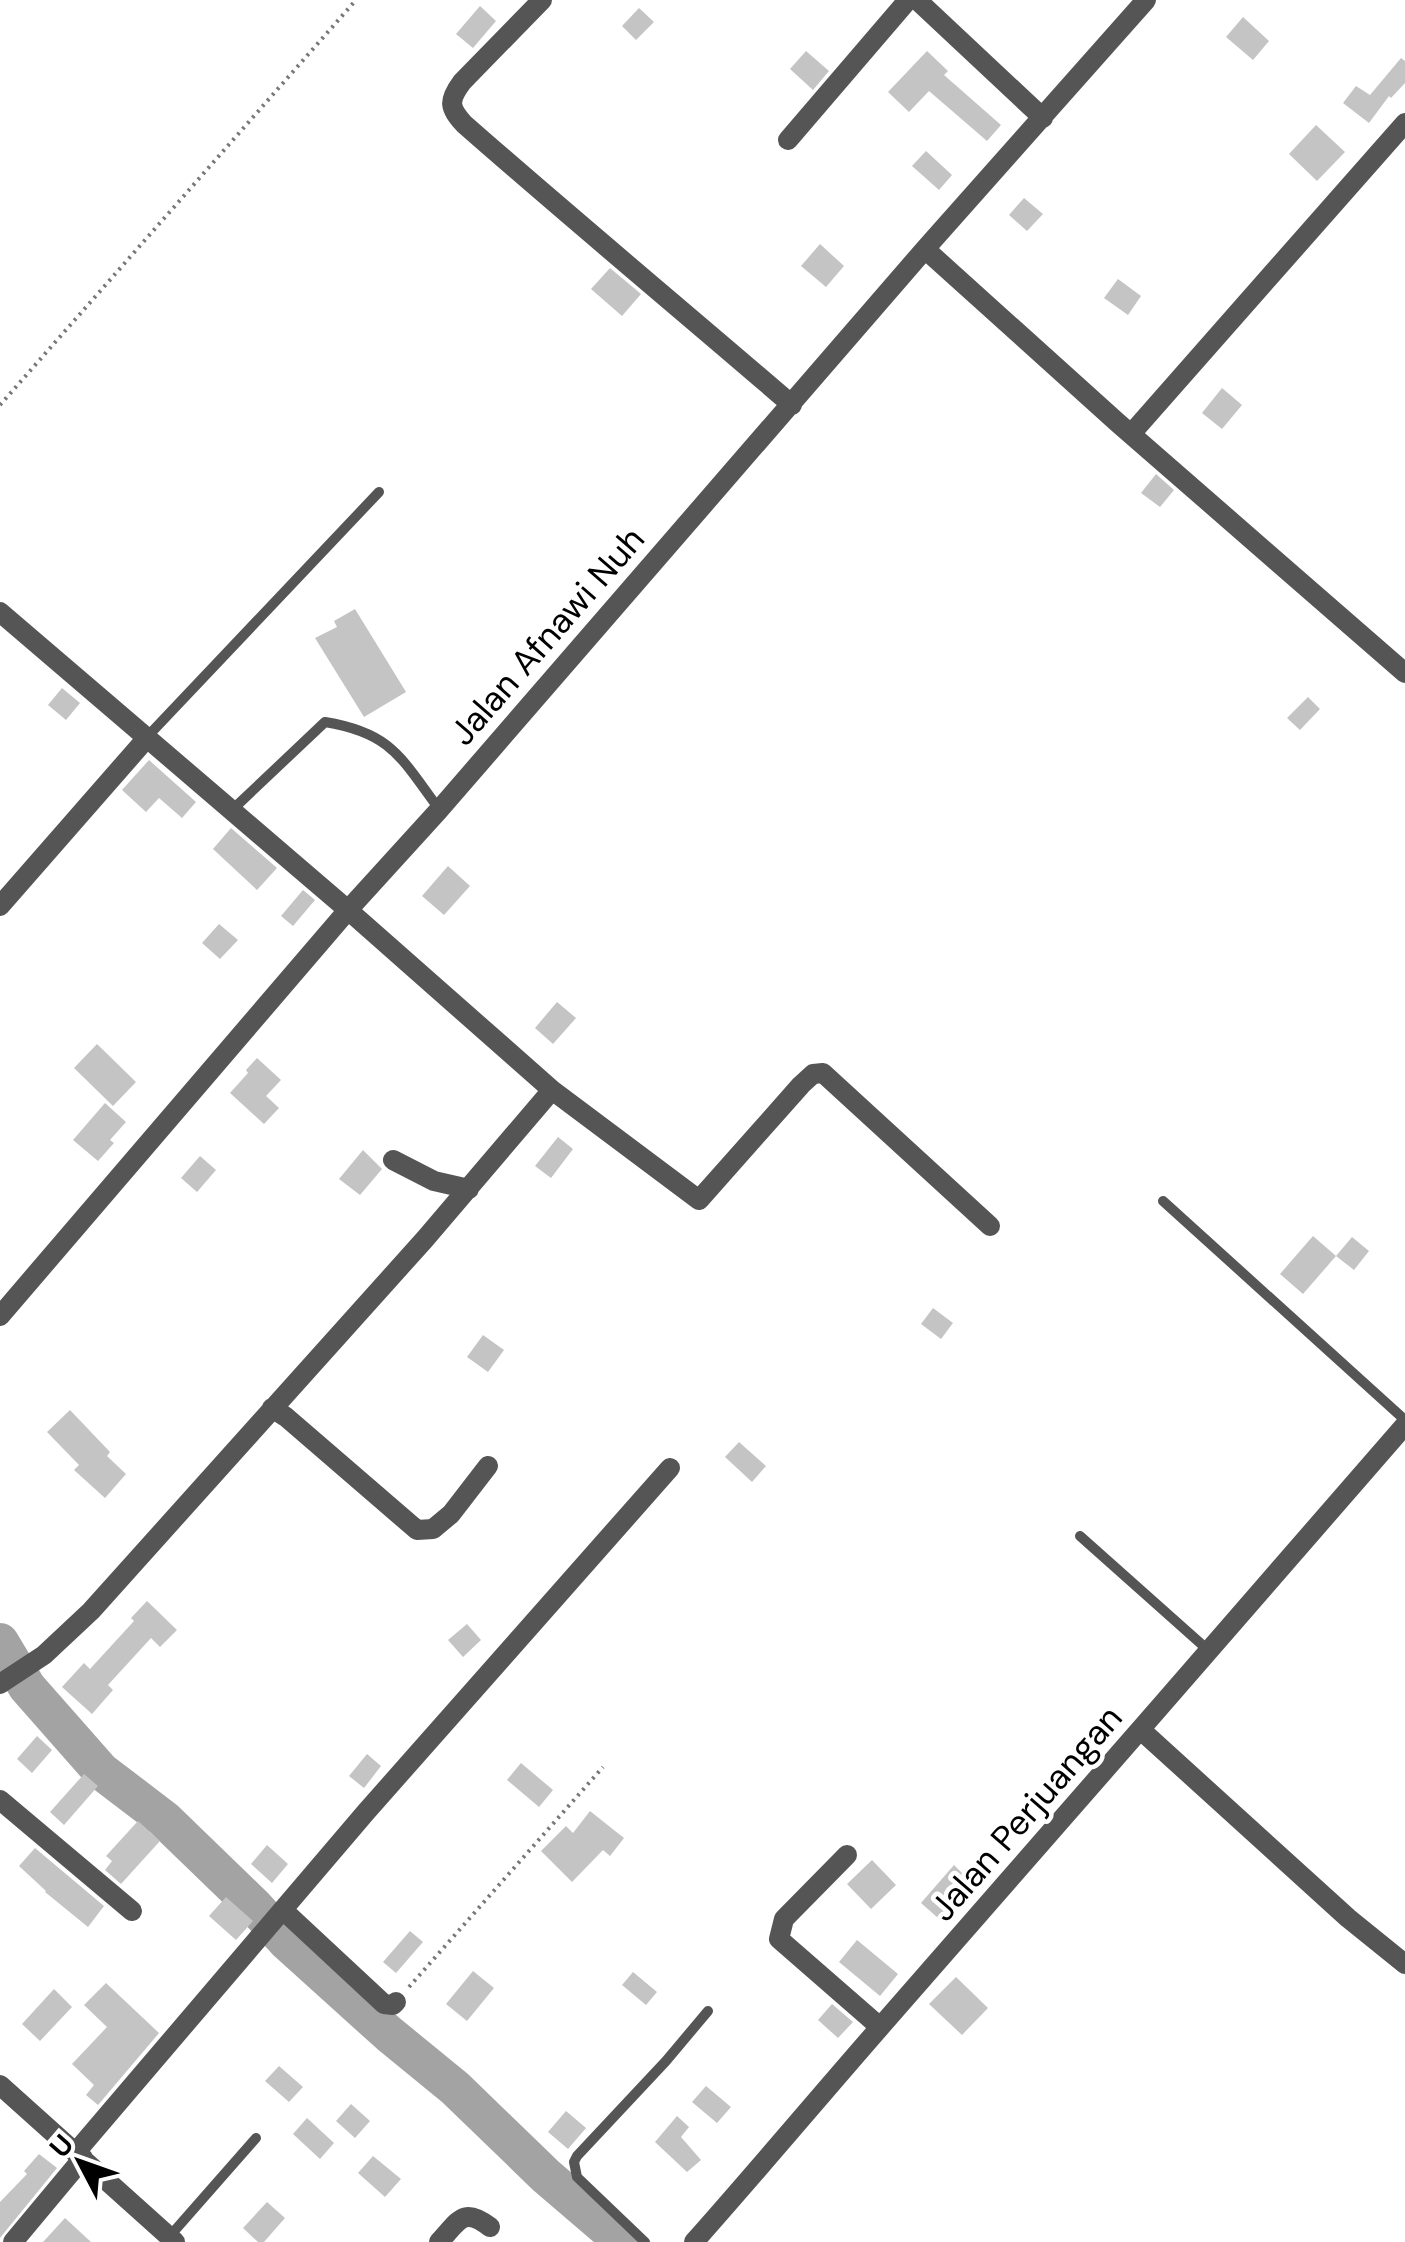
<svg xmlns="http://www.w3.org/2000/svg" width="1405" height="2242" font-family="'DM Sans',sans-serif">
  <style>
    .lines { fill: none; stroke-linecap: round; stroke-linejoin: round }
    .river { stroke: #a3a3a3; stroke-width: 38 }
    .building { fill: #c4c4c4 }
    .path { stroke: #777; stroke-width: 4; stroke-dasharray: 2.5 5; stroke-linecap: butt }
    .service { stroke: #555; stroke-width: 10 }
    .minor { stroke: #555; stroke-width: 20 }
    .labels { text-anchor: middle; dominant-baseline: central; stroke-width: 9; stroke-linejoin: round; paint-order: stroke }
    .street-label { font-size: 35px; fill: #000; stroke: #fff }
  </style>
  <rect width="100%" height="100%" fill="#fff"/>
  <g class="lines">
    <path class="river" d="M 0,1642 L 27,1687 L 101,1771 L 164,1819 L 255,1907 L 287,1942 L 389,2034 L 455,2088 L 546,2176 L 623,2242"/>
  </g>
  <path class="building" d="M 480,6 L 496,21 L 473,48 L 456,34 Z
    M 639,8 L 654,22 L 636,40 L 622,26 Z
    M 1243,17 L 1269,41 L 1253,60 L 1226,37 Z
    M 806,51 L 829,71 L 813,90 L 790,69 Z
    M 927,51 L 948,71 L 944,75 L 1001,125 L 987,141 L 929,91 L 909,112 L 888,92 Z
    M 1401,58 L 1405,61 L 1405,83 L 1391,98 L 1389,96 L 1369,123 L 1343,103 L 1356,86 L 1370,95 Z
    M 1316,125 L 1345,152 L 1317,181 L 1289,154 Z
    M 926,151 L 952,175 L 939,190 L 912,166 Z
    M 1024,198 L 1043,214 L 1027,231 L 1009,215 Z
    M 820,244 L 844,266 L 826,287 L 801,266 Z
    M 610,268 L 641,294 L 622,316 L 591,289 Z
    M 1118,279 L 1141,296 L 1128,315 L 1104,298 Z
    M 1222,388 L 1242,405 L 1222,429 L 1202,413 Z
    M 1156,474 L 1174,490 L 1160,507 L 1141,493 Z
    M 355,609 L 406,692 L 364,717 L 315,638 L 337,627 L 334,621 Z
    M 62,688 L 80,703 L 66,720 L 48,705 Z
    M 1308,697 L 1320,709 L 1300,730 L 1287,718 Z
    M 149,760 L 196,802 L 182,818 L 159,798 L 146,812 L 122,790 Z
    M 231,828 L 277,868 L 257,890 L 213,849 Z
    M 448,866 L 470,886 L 444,915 L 422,896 Z
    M 303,890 L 315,900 L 293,926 L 281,916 Z
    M 219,924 L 238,940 L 220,959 L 202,943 Z
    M 557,1002 L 576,1018 L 553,1044 L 535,1028 Z
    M 97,1044 L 136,1082 L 113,1106 L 74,1068 Z
    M 257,1058 L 281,1080 L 266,1096 L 279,1108 L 264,1124 L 230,1093 L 248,1073 L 246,1070 Z
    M 105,1103 L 126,1122 L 110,1140 L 114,1143 L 98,1161 L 73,1140 Z
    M 558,1137 L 573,1149 L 551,1178 L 535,1166 Z
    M 363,1150 L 382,1169 L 360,1195 L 339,1179 Z
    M 200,1156 L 216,1170 L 197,1192 L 181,1178 Z
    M 1313,1236 L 1336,1256 L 1303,1294 L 1280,1274 Z
    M 1352,1237 L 1369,1251 L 1354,1270 L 1336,1256 Z
    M 933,1308 L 953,1323 L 941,1339 L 921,1324 Z
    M 483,1335 L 504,1350 L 488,1372 L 467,1357 Z
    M 70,1410 L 110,1452 L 107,1456 L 126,1474 L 105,1498 L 74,1470 L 79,1465 L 47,1432 Z
    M 739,1442 L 766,1466 L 752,1482 L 725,1457 Z
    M 147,1601 L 177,1630 L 160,1647 L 151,1638 L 108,1685 L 113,1690 L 92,1714 L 62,1687 L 84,1663 L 90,1669 L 134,1621 L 131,1618 Z
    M 467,1624 L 481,1640 L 463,1657 L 448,1640 Z
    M 37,1736 L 52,1750 L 32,1773 L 17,1759 Z
    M 367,1754 L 381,1766 L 364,1788 L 349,1776 Z
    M 521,1763 L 553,1790 L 539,1807 L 507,1780 Z
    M 84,1774 L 98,1786 L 64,1825 L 50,1812 Z
    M 590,1811 L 624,1838 L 610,1856 L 603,1850 L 572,1882 L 541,1851 L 566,1826 L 573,1833 Z
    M 138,1821 L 160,1841 L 121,1884 L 105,1870 L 112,1861 L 106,1856 Z
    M 267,1845 L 288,1864 L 272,1883 L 251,1864 Z
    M 35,1848 L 104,1906 L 88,1927 L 45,1892 L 46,1891 L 19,1866 Z
    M 872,1860 L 896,1885 L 871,1909 L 847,1884 Z
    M 954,1865 L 971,1882 L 938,1918 L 921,1903 Z
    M 226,1897 L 253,1921 L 236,1940 L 209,1916 Z
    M 410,1931 L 423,1942 L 396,1973 L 383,1962 Z
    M 857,1940 L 898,1974 L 880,1996 L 839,1962 Z
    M 473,1971 L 494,1988 L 467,2021 L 446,2004 Z
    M 633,1972 L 657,1992 L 646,2005 L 622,1985 Z
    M 956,1977 L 988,2008 L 962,2035 L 929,2004 Z
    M 106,1983 L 159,2033 L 98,2105 L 86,2095 L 94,2085 L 72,2064 L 107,2027 L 84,2005 Z
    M 54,1989 L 72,2007 L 40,2041 L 22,2024 Z
    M 832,2004 L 853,2022 L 838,2038 L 818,2020 Z
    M 279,2066 L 303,2087 L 289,2102 L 265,2081 Z
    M 706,2086 L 731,2107 L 717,2123 L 692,2102 Z
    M 351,2104 L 370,2121 L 355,2138 L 336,2121 Z
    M 566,2111 L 586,2128 L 568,2149 L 548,2132 Z
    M 677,2116 L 689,2127 L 681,2137 L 701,2160 L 687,2172 L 655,2142 Z
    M 307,2118 L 334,2143 L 320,2159 L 293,2134 Z
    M 39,2154 L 57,2168 L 0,2238 L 0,2202 L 27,2174 L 24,2171 Z
    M 373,2156 L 401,2179 L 385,2197 L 358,2173 Z
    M 267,2202 L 285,2218 L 264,2242 L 258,2242 L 243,2228 Z
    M 65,2218 L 91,2242 L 43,2242 Z"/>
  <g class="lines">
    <path class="path" d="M 0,405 L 356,0
      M 409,1987 L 603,1767"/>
    <path class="service" d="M 146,738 L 379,492
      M 232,810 L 325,722 C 392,733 401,758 439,809
      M 1163,1201 L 1405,1420
      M 1080,1536 L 1208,1650
      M 169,2237 L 256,2138
      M 645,2242 L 577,2177 L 574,2162 L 577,2156 L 666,2061 L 708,2011"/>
    <path class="minor" d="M 542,0 L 462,82 C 448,101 449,107 464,124 C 572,219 683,311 792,405
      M 917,0 L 1043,118
      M 788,140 L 908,0
      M 925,249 L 1118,423 L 1405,673
      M 1131,434 L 1405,123
      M 0,612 L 348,910 L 552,1090 L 699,1200 L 801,1085 L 813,1074 L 823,1073 L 990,1226
      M 0,906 L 146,739
      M 393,1160 L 434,1181 L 469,1189
      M 0,1316 L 348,910 L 439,810 L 925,249 L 1146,0
      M 272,1408 L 286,1417 L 417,1530 L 433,1529 L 451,1514 L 488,1466
      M 0,1684 L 44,1655 L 91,1611 L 425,1239 L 552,1090
      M 1142,1731 L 1348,1918 L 1405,1964
      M 0,1800 L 132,1911
      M 847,1855 L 784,1919 L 779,1939 L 880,2027
      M 283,1910 L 384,2004 L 393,2005 L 396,2002
      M 0,2085 L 175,2242
      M 76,2152 L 366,1812 L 670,1468
      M 13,2242 L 83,2158
      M 439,2242 C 459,2221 463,2206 490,2227
      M 694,2242 C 758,2170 819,2097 882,2025 C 1057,1826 1231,1625 1405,1425"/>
  </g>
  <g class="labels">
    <g class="street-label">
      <text transform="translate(547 636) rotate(-49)">Jalan Afnawi Nuh</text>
      <text transform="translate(1026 1813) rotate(-49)">Jalan Perjuangan</text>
    </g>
  </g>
  <g transform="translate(80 2162) rotate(311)" stroke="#ffffff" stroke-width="8" paint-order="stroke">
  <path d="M0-8L18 38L0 25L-18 38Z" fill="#000000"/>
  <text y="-15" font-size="28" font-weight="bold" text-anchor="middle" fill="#000000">U</text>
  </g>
</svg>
